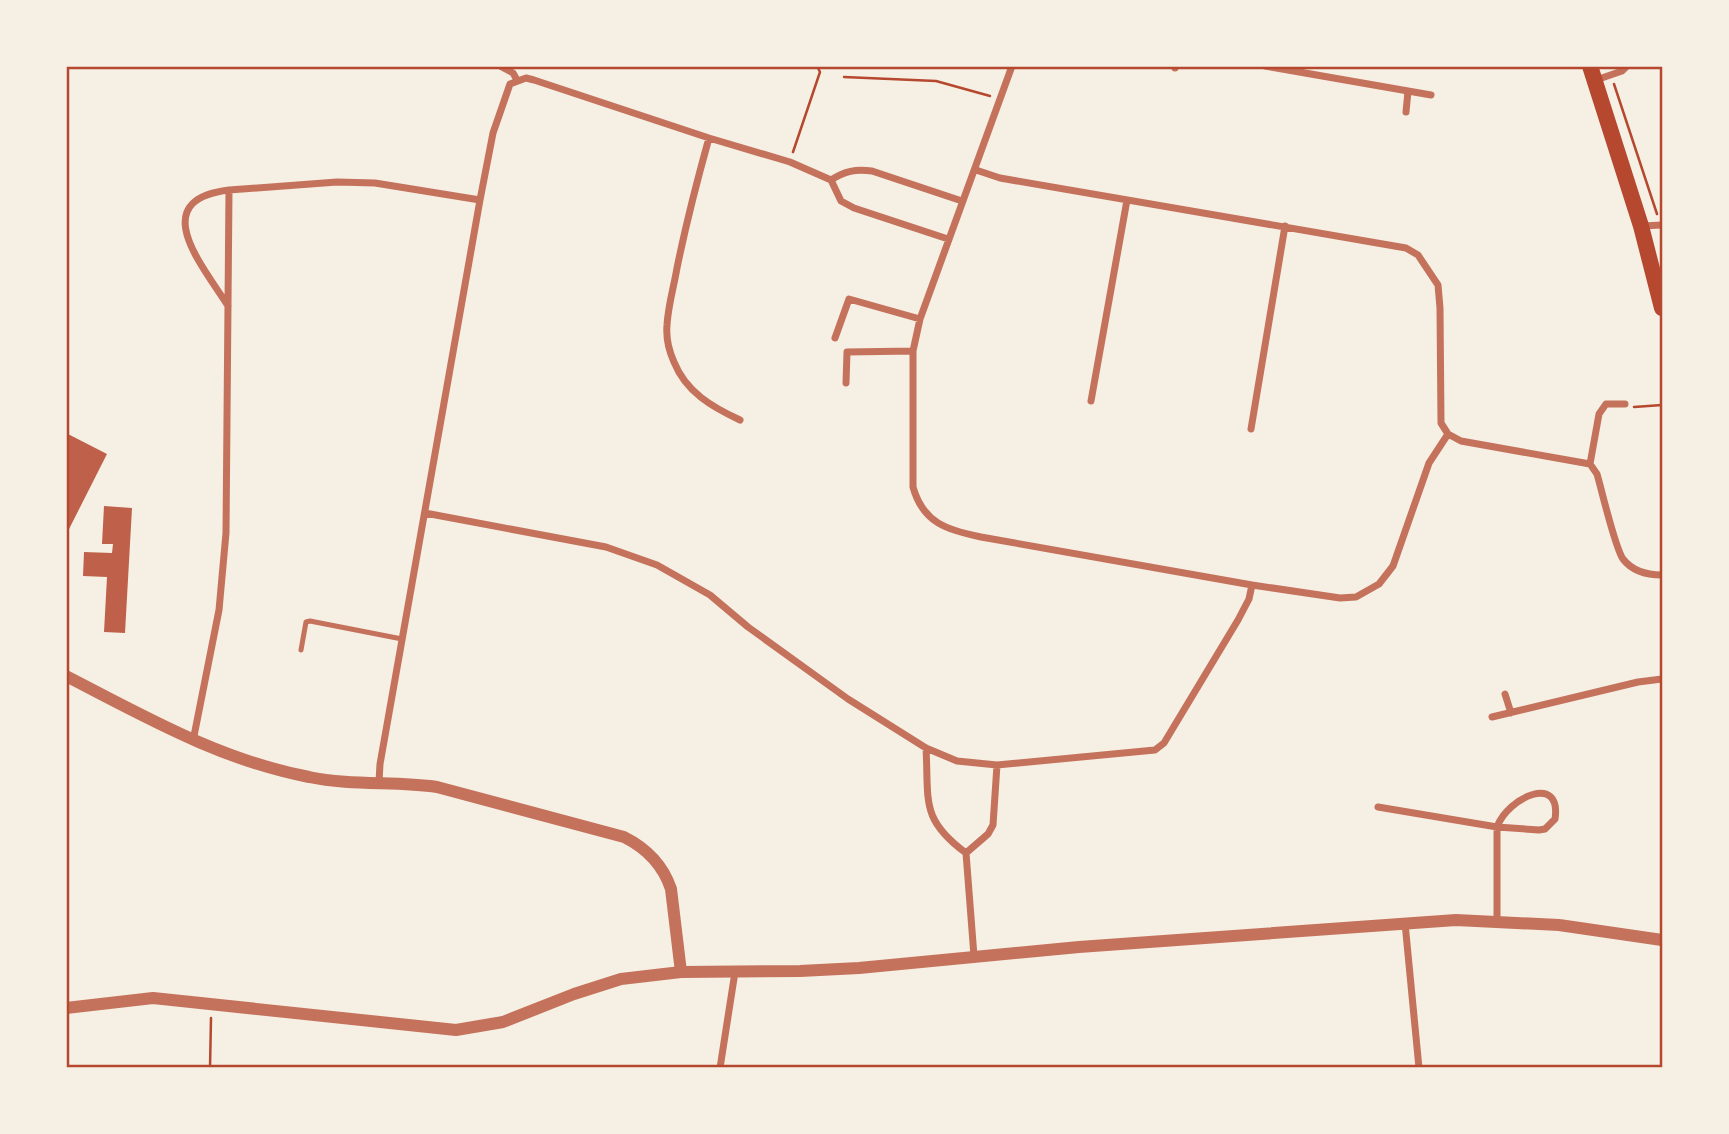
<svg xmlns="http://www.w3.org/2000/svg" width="1729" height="1134" font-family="'Titillium Web',sans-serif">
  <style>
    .building { fill: #bf614a }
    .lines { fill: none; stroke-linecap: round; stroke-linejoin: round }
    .path { stroke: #b5482f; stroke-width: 2.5 }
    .service { stroke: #c5725c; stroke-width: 5 }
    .minor { stroke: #c5725c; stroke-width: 7 }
    .tertiary { stroke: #c5725c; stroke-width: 12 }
    .primary { stroke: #b5482f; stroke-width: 16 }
    .neatline { fill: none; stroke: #b5482f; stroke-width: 2.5 }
  </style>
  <rect width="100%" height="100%" fill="#f6efe4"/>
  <path class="building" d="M 66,433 L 107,454 L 66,535 Z
    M 104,506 L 132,508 L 125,633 L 104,632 L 107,577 L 83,576 L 84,552 L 112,553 L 113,544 L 102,544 Z"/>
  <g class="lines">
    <path class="path" d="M 844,77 L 936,81 L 990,96
      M 1614,84 L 1657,214
      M 793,152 L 820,72 L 817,66
      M 1634,407 L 1662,405
      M 210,1068 L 211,1018"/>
    <path class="service" d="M 301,650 L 306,622 L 310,621 L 402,639"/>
    <path class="minor" d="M 500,66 L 513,73 L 517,80
      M 1012,66 L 920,319 L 913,351 L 913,487 C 923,523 947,530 981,537 L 1252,585 L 1340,598 L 1356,597 L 1379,584 L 1393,566 L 1429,463 L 1448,434
      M 1265,66 L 1431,95
      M 1175,68 L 1175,66
      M 1596,80 L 1622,71 L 1627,66
      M 1406,112 L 1408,91
      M 709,138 C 697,181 686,224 677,268 C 674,286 668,306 667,325 C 666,337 669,351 674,362 C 686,392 712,407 740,420
      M 976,170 L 1000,178 L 1406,248 L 1418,255 L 1438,285 L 1440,308 L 1441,423 L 1448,434 L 1461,441 L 1590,464 L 1597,474 C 1602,491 1615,548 1623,559 C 1633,572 1647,575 1662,575
      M 831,180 C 845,171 855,169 872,171 L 962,201
      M 1642,226 L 1662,225
      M 228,306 C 203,266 145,200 229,190
      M 835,338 L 849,299 L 920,319
      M 846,383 L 847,352 L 913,351
      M 1091,401 L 1127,200
      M 1251,429 L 1285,226
      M 1590,464 L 1599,414 L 1606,404 L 1625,404
      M 425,513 L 606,547 L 657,565 L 710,595 L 748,627 L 848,699 L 926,748 L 957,761 L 997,765 L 1155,750 L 1164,743 L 1238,620 L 1249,599 L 1252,585
      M 1505,694 L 1511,713
      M 1492,717 L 1638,682 L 1662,679
      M 193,741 L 219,610 L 226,533 L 229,190 L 337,182 L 375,183 L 480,200
      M 926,748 C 929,801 920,819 966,853 L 974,956
      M 379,782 L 380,764 L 480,200 L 493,133 L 510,84 L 526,78 L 534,80 L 709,138 L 790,162 L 831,180 L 841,201 L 854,208 L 948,239
      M 1378,807 L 1497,827 L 1539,830 L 1545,829 L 1555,819 C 1562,773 1508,797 1497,827 L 1497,920
      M 966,853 L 988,834 L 993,825 L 997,765
      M 1405,923 L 1419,1068
      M 720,1068 L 735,972"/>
    <path class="tertiary" d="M 66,676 C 146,717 220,760 309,777 C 351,786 395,781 437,787 L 624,837 C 646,848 663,865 671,889 L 681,972
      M 66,1008 L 153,998 L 456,1030 L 503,1022 L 574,994 L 621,979 L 681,972 L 800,971 L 859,968 L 1079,947 L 1456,920 L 1559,925 L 1662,940"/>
    <path class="primary" d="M 1590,66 L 1641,226 L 1662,308"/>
  </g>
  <rect width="1729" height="1134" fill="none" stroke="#f6efe4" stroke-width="136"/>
  <rect x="68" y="68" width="1593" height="998" class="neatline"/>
</svg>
